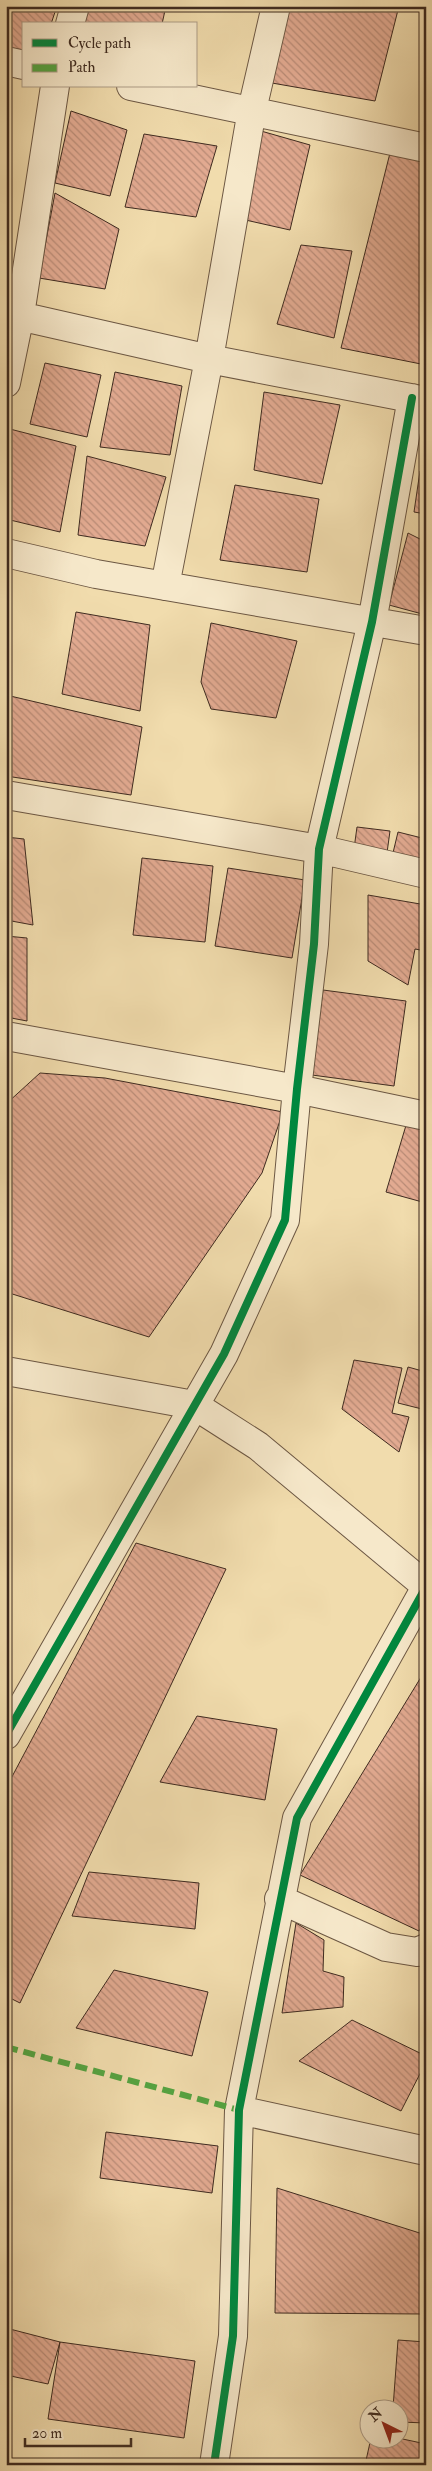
<svg xmlns="http://www.w3.org/2000/svg" width="432" height="2471" font-family="'IM FELL Double Pica',serif">
  <style>
    .building { fill: url(#building-back-hatch); stroke: #3f2b20 }
    .lines { fill: none; stroke-linecap: round; stroke-linejoin: round }
    .minor-casing { stroke: #6c5743; stroke-width: 30 }
    .minor { stroke: #f6e8ca; stroke-width: 28 }
    .quiet { stroke: #54a441; stroke-width: 6; stroke-dasharray: 12 6; stroke-linecap: butt }
    .cycleway-casing { stroke: #f6e8ca; stroke-width: 11 }
    .cycleway { stroke: #00873e; stroke-width: 8 }
  </style>
  <defs>
    <pattern id="building-back-hatch" width="6" height="6" patternUnits="userSpaceOnUse" patternTransform="scale(1.25)"><rect width="6" height="6" fill="#e2aa91"/><path d="M-1 5l2 2M0 0l6 6M5-1l2 2" fill="none" stroke="#b98b76"/></pattern>
  </defs>
  <rect width="100%" height="100%" fill="#f1dcad"/>
  <filter id="stains"><feTurbulence type="fractalNoise" baseFrequency=".004" numOctaves="4"/><feColorMatrix values="0 0 0 0 .2 0 0 0 0 .09 0 0 0 0 .02 0 0 0 .5 -.17"/></filter>
  <radialGradient id="worn" r=".72"><stop offset=".6" stop-color="#630" stop-opacity="0"/><stop offset="1" stop-color="#630" stop-opacity=".3"/></radialGradient>
  <path class="building" d="M 6,6 L 57,6 L 51,24 L 24,24 L 24,54 L 6,52 Z
    M 86,6 L 166,6 L 162,24 L 82,24 Z
    M 290,6 L 399,6 L 375,101 L 272,83 Z
    M 71,111 L 127,130 L 110,196 L 55,183 Z
    M 261,131 L 310,145 L 290,230 L 241,219 Z
    M 144,134 L 217,146 L 196,217 L 125,207 Z
    M 390,153 L 426,161 L 426,365 L 341,348 Z
    M 55,193 L 119,229 L 105,289 L 39,278 Z
    M 301,245 L 352,251 L 334,338 L 277,324 Z
    M 45,363 L 101,375 L 87,437 L 30,424 Z
    M 115,372 L 182,386 L 170,455 L 100,447 Z
    M 264,392 L 340,405 L 322,484 L 254,470 Z
    M 6,428 L 76,446 L 60,532 L 6,519 Z
    M 87,456 L 166,477 L 145,546 L 78,535 Z
    M 426,469 L 426,514 L 414,512 L 420,471 Z
    M 235,485 L 319,499 L 307,572 L 220,560 Z
    M 408,533 L 426,542 L 426,615 L 389,605 Z
    M 76,612 L 150,625 L 140,711 L 62,694 Z
    M 211,623 L 297,641 L 276,718 L 211,709 L 201,682 Z
    M 6,695 L 142,727 L 131,795 L 6,776 Z
    M 357,827 L 390,831 L 386,860 L 353,856 Z
    M 398,832 L 426,839 L 426,865 L 392,857 Z
    M 6,837 L 24,839 L 33,925 L 6,920 Z
    M 142,858 L 213,866 L 205,942 L 133,935 Z
    M 228,868 L 305,880 L 292,958 L 215,946 Z
    M 368,895 L 426,905 L 426,951 L 415,949 L 408,985 L 368,961 Z
    M 6,936 L 27,938 L 27,1021 L 6,1017 Z
    M 323,990 L 406,1001 L 394,1086 L 312,1075 Z
    M 40,1073 L 105,1078 L 283,1112 L 262,1173 L 149,1337 L 6,1292 L 6,1104 Z
    M 407,1122 L 426,1127 L 426,1203 L 386,1192 Z
    M 354,1360 L 402,1368 L 392,1413 L 409,1417 L 399,1452 L 342,1409 Z
    M 408,1367 L 426,1372 L 426,1410 L 398,1403 Z
    M 136,1543 L 226,1569 L 20,2003 L 6,1996 L 6,1788 Z
    M 426,1669 L 426,1918 L 419,1931 L 300,1875 Z
    M 197,1716 L 277,1729 L 265,1800 L 160,1782 Z
    M 89,1872 L 199,1883 L 195,1929 L 72,1916 Z
    M 296,1923 L 324,1940 L 323,1971 L 344,1977 L 343,2007 L 282,2013 Z
    M 114,1970 L 208,1992 L 192,2056 L 76,2028 Z
    M 352,2020 L 426,2056 L 426,2062 L 401,2111 L 299,2061 Z
    M 106,2132 L 218,2146 L 212,2193 L 100,2178 Z
    M 277,2188 L 426,2235 L 426,2303 L 422,2314 L 275,2313 Z
    M 6,2328 L 60,2342 L 48,2384 L 6,2375 Z
    M 398,2340 L 426,2342 L 426,2423 L 400,2422 L 400,2408 L 393,2408 Z
    M 60,2342 L 195,2361 L 184,2438 L 48,2419 Z
    M 371,2438 L 398,2438 L 426,2444 L 426,2465 L 365,2465 Z"/>
  <g class="lines">
    <g class="minor-casing">
      <path id="minor" d="M 70,24 L 75,6
        M 6,61 L 24,65
        M 131,86 L 426,148
        M 6,313 L 209,359 L 426,401
        M 6,383 L 20,315 L 55,86
        M 6,553 L 96,574 L 426,631
        M 165,586 L 209,359 L 252,110 L 276,6
        M 6,795 L 319,849 L 426,874
        M 6,1036 L 297,1089 L 426,1116
        M 6,1371 L 194,1405 L 258,1446 L 426,1586
        M 6,1735 L 224,1354 L 285,1220 L 297,1089 L 314,944 L 319,849 L 372,622 L 412,398
        M 279,1899 L 386,1947 L 417,1952 L 426,1948
        M 239,2110 L 426,2151
        M 214,2465 L 233,2336 L 239,2110 L 297,1818 L 426,1587"/>
    </g>
    <use href="#minor" class="minor"/>
    <path class="quiet" d="M 6,2047 L 239,2110"/>
    <g class="cycleway-casing">
      <path id="cycleway" d="M 6,1735 L 224,1354 L 285,1220 L 297,1089 L 314,944 L 319,849 L 372,622 L 412,398
        M 214,2465 L 233,2336 L 239,2110 L 297,1818 L 426,1587"/>
    </g>
    <use href="#cycleway" class="cycleway"/>
  </g>
  <rect width="432" height="2471" fill="none" stroke="#f1dcad" stroke-width="25"/>
  <rect x="8" y="8" width="417" height="2456" fill="none" stroke="#3f2b20" stroke-width="2.5"/>
  <rect x="12" y="12" width="407" height="2446" fill="none" stroke="#3f2b20"/>
  <rect x="22" y="22" width="175" height="65" fill="#f6e8ca" stroke="#ad9c86"/>
  <rect x="32" y="39" width="25" height="8" fill="#00873e" stroke="#ad9c86"/>
  <text x="68" y="48" font-size="15" fill="#3f2b20">Cycle path</text>
  <rect x="32" y="64" width="25" height="8" fill="#54a441" stroke="#ad9c86"/>
  <text x="68" y="72" font-size="15" fill="#3f2b20">Path</text>
  <g transform="translate(384 2424) rotate(318)"><circle r="24" fill="#f6e8ca" stroke="#ad9c86"/>
  <path d="M0-4L9 19L0 12L-9 19Z" fill="#8f2418"/>
  <text y="-8" font-size="14" font-weight="bold" text-anchor="middle" fill="#3f2b20">N</text>
  </g>
  <path d="M25 2438v8h106v-8" fill="none" stroke="#3f2b20" stroke-width="2.5"/>
  <text x="32" y="2438" font-size="15" fill="#3f2b20" stroke="#f6e8ca" stroke-width="4" paint-order="stroke">20 m</text>
  <rect width="100%" height="100%" filter="url(#stains)"/>
  <rect width="100%" height="100%" fill="url(#worn)"/>
</svg>
